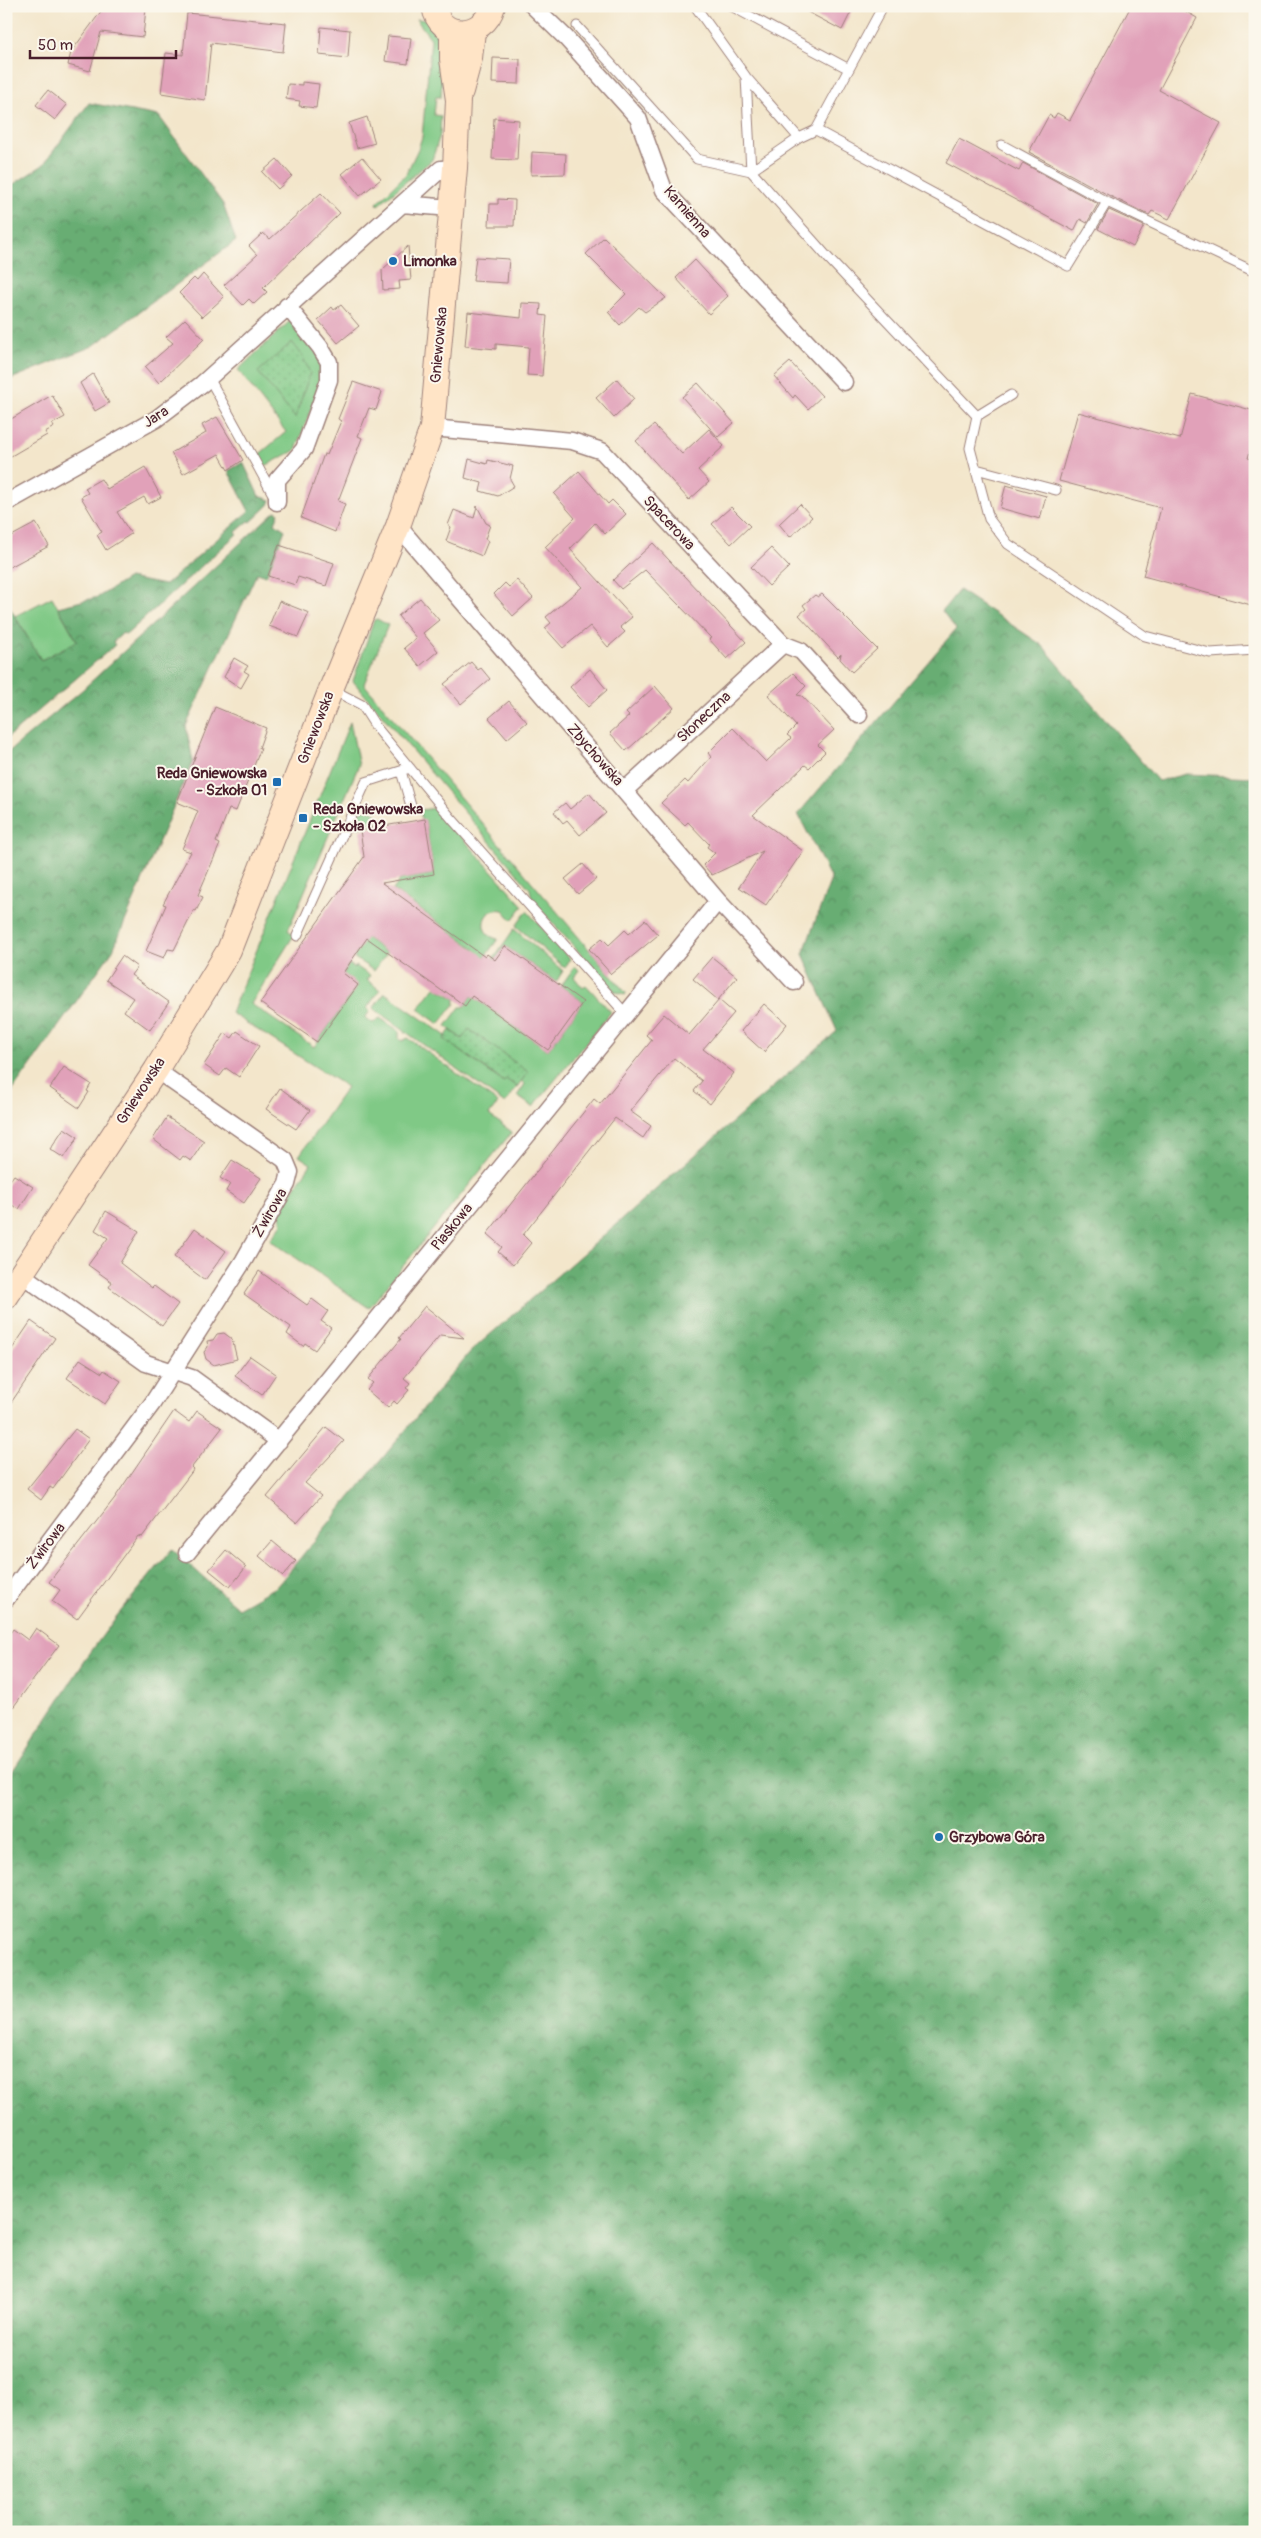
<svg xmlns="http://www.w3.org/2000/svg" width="1261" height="2538" font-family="Pangolin,sans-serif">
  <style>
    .grass { fill: #80c986; stroke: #657458 }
    .forest { fill: url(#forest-crowns); stroke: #59664f }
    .park { fill: url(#park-dots); stroke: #657458 }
    .building { fill: #e1a1b9 }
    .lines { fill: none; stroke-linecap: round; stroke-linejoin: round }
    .lane-casing { stroke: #9e827b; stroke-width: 11 }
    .street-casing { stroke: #9e827b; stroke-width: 19 }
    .secondary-casing { stroke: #9e827b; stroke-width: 26 }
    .lane { stroke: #fff; stroke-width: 9 }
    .street { stroke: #fff; stroke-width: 16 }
    .secondary { stroke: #ffe4c6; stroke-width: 24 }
    .poi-dot { fill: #1f6fb2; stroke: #fbf7ec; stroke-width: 2 }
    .labels { text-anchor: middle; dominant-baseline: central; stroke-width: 4; stroke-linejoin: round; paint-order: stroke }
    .street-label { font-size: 15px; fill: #4a1f2b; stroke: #fbf7ec }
    .poi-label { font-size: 15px; font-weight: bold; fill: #4a1f2b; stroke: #fbf7ec; text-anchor: start }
  </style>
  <defs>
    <pattern id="forest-crowns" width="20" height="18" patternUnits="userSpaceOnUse" patternTransform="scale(1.25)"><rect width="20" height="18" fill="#68ad73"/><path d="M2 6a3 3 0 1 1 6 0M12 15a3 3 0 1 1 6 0" fill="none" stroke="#588c5f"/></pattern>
    <pattern id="park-dots" width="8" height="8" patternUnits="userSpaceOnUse" patternTransform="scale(1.25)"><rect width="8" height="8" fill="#80c986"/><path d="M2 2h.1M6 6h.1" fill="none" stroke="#70ac74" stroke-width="1.8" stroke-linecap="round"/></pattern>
  </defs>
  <rect width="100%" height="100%" fill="#fbf7ec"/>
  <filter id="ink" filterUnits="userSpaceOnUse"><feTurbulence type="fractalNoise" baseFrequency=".02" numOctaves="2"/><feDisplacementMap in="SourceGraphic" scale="10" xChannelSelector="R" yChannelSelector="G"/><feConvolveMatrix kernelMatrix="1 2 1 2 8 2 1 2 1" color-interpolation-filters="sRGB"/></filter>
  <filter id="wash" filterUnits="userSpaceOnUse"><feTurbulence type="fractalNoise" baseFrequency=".0096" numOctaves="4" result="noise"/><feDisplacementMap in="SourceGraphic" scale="20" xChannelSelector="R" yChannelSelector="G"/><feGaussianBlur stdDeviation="1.12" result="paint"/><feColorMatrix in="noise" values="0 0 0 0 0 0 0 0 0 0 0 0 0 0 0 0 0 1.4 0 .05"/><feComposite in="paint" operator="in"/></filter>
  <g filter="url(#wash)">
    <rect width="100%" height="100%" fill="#f3e6cb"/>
    <path class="grass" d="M 416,19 L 428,20 L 445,38 L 441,97 L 436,97 L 434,115 L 441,116 L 440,135 L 432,160 L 378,205 L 377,203 L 406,174 L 418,149 L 422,137 L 431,39 Z
      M 291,320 L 319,355 L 323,376 L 296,450 L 263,467 L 256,457 L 286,432 L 238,370 Z
      M 52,597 L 77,641 L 41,660 L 15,616 Z
      M 377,619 L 388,625 L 364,684 L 626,993 L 625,995 L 614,991 L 532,900 L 530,889 L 353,681 L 374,620 Z
      M 350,722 L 359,765 L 288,930 L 294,935 L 251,1004 L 314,1047 L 358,985 L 343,974 L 349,964 L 355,968 L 356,966 L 370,976 L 367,980 L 380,990 L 367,1008 L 370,1011 L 365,1018 L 373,1023 L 380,1018 L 399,1031 L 399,1039 L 402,1041 L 408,1038 L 498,1103 L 489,1115 L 512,1132 L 369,1308 L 270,1240 L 282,1224 L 279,1211 L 311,1164 L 299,1156 L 347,1087 L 231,1013 Z
      M 367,808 L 375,813 L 378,824 L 357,828 L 360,812 Z
      M 436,808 L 523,906 L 512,920 L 503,910 C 481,906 476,935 498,939 L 484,958 L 474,951 L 475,949 L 393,890 L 400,880 L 434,874 L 425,820 L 421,820 L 420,810 Z
      M 527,911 L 570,959 L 565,968 L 516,926 Z
      M 514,929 L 563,971 L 556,982 L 505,946 L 495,960 L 493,959 Z
      M 361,934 L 387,953 L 374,971 L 347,953 Z
      M 575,966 L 579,970 L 574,977 L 583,988 L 586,985 L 611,1012 L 533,1107 L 517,1096 L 525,1084 L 521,1081 L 528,1072 L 469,1030 L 462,1039 L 446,1026 L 460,1007 L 464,1007 L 472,996 L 548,1050 L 583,1002 L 561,986 Z
      M 435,987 L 456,999 L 454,1002 L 456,1003 L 439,1024 L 418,1009 Z
      M 385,993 L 446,1036 L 444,1039 L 503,1082 L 506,1079 L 517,1087 L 505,1104 L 373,1008 Z"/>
    <path class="forest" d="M 89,103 L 159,116 L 223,204 L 236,241 L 93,346 L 6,381 L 6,189 L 43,165 Z
      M 243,462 L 259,496 L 271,500 L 269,505 L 251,522 L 249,521 L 236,532 L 237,534 L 126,635 L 123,633 L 113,642 L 115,645 L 6,739 L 6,601 L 41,660 L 77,641 L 58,607 L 98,597 L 129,578 L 165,585 L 249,511 L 228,471 Z
      M 275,511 L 279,513 L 275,523 L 285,530 L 266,576 L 257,573 L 186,726 L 193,761 L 113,950 L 6,1100 L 6,754 L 82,690 Z
      M 959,590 L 1042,645 L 1158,781 L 1186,774 L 1255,777 L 1255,2532 L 6,2532 L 6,1781 L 90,1653 L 116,1617 L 172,1549 L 238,1608 L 277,1586 L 470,1352 L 837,1031 L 803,954 L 831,879 L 798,814 L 956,629 L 942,611 Z"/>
    <path class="park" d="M 292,342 L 302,355 L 310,373 L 295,418 L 258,372 Z
      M 469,1029 L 528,1072 L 517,1087 L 506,1079 L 504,1082 L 444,1039 L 450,1030 L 462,1039 Z"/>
    <g id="blocks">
      <path class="building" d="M 105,6 L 146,8 L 143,37 L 101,32 L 90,71 L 68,65 L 71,52 Z
        M 796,6 L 854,6 L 842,30 Z
        M 1131,6 L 1176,6 L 1197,18 L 1159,90 L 1221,123 L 1169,219 L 1152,211 L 1149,215 L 1110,196 L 1029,152 L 1049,115 L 1054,118 L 1057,113 L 1070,120 Z
        M 187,13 L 286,23 L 283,52 L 211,43 L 205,100 L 161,93 L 166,53 L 183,55 Z
        M 321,27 L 350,30 L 348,58 L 319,55 Z
        M 388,36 L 411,38 L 408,64 L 385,61 Z
        M 493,58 L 520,59 L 519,84 L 492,83 Z
        M 302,82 L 319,84 L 316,108 L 299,106 L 300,101 L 286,99 L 288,84 L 302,85 Z
        M 48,90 L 67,105 L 55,120 L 36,105 Z
        M 367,117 L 375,143 L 357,148 L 349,123 Z
        M 494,118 L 519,120 L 517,160 L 492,159 Z
        M 959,139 L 1019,171 L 1023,163 L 1098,204 L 1087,223 L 1080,219 L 1074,231 L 946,163 Z
        M 532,152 L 566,154 L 565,174 L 531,175 Z
        M 362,157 L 381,179 L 360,196 L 342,174 Z
        M 277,159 L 292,176 L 278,189 L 262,172 Z
        M 321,193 L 340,213 L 263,288 L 267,292 L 254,304 L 249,299 L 243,305 L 224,285 L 257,255 L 249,246 L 263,233 L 270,239 Z
        M 498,199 L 515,200 L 514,226 L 489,226 L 490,204 L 498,204 Z
        M 1109,210 L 1144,226 L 1133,247 L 1098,229 Z
        M 604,237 L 666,298 L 645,312 L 639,307 L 620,325 L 608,312 L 626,294 L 586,254 Z
        M 408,246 L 411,280 L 399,281 L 400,289 L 383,290 L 382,270 Z
        M 476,257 L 509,259 L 507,283 L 473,281 Z
        M 695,260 L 728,296 L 709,314 L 676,278 Z
        M 203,274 L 224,297 L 202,317 L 179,293 L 194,278 L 197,281 Z
        M 522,303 L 541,304 L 540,315 L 547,316 L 542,376 L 527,375 L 529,347 L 496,344 L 496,349 L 465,346 L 468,312 L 521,318 Z
        M 341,305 L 359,326 L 338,343 L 318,320 L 332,307 L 334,310 Z
        M 185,319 L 204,339 L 159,383 L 145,367 L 173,343 L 166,337 Z
        M 790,362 L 822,396 L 808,409 L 795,395 L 793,398 L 774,376 Z
        M 93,374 L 109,403 L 95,411 L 80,383 Z
        M 617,379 L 634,399 L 614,418 L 596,398 Z
        M 353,382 L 382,392 L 376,410 L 369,408 L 358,436 L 362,438 L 338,501 L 345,504 L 335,532 L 301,518 L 324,454 L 327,455 L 341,421 L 338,419 Z
        M 698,383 L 734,423 L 718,437 L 682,397 Z
        M 1192,394 L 1255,411 L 1255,434 L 1248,458 L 1255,460 L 1255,606 L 1143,576 L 1161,508 L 1059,481 L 1078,412 L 1180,439 Z
        M 52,395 L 65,417 L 52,424 L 54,427 L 45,432 L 47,435 L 6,459 L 6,422 Z
        M 217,417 L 243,460 L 228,470 L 219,454 L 183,474 L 171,453 L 206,433 L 202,425 Z
        M 654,425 L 682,454 L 709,429 L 724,446 L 698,470 L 709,482 L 689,500 L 636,441 Z
        M 469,459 L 487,464 L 488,460 L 513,466 L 510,479 L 514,486 L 498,496 L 480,491 L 482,483 L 465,478 Z
        M 145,467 L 161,497 L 148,504 L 144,497 L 117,512 L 131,534 L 106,550 L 97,535 L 102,532 L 81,497 L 88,493 L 85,488 L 101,479 L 107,489 Z
        M 579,471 L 608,504 L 612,500 L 626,514 L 605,534 L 595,523 L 570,549 L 632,617 L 620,627 L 625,632 L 608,647 L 590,626 L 563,648 L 545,628 L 551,623 L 546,617 L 582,587 L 545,547 L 575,518 L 554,494 Z
        M 1006,485 L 1046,496 L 1040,519 L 1000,508 Z
        M 800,504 L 812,517 L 790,537 L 779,524 Z
        M 477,506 L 486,523 L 490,525 L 485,539 L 488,541 L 482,556 L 446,541 L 451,527 L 448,525 L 454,510 L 474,518 Z
        M 731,507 L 750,526 L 731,544 L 712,524 Z
        M 36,523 L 49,546 L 6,569 L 6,539 Z
        M 653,543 L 746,642 L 727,659 L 709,639 L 711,638 L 645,570 L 621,589 L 613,580 Z
        M 279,545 L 334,563 L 326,586 L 298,577 L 295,585 L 268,576 Z
        M 771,548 L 789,567 L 769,586 L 751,567 Z
        M 517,580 L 533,598 L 513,616 L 494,594 L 505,583 L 509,587 Z
        M 822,594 L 877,649 L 852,672 L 840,659 L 841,654 L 838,657 L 799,615 L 806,609 L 803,605 L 815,595 L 818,597 Z
        M 420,598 L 439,620 L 423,633 L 438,651 L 420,666 L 404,648 L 416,638 L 398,616 Z
        M 279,601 L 309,613 L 298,637 L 269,626 Z
        M 234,658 L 248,666 L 244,671 L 249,674 L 241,688 L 224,677 Z
        M 471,662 L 478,670 L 481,668 L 490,679 L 461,704 L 444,684 Z
        M 590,669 L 607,690 L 588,707 L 570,687 Z
        M 793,673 L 806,686 L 797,695 L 802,696 L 834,730 L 818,745 L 825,752 L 809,768 L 805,765 L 753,815 L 803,851 L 766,905 L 739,887 L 763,851 L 712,875 L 703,865 L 715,853 L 707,847 L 709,844 L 688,822 L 685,825 L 661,803 L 685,780 L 688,783 L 711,757 L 708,753 L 733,728 L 766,762 L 791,738 L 787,735 L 796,726 L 768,695 Z
        M 655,686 L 674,708 L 626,751 L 610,733 L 629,716 L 626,713 Z
        M 509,701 L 527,722 L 507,739 L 489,718 Z
        M 215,707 L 266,728 L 259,748 L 261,748 L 236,811 L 229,809 L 216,842 L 220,844 L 198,895 L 203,897 L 196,911 L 194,910 L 174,950 L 168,949 L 164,958 L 146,951 L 166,905 L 163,904 L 191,852 L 182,849 L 198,811 L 177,802 Z
        M 589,793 L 606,813 L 580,835 L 567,820 L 563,823 L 554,812 L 565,803 L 570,809 Z
        M 425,819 L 434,874 L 382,883 L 485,957 L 487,954 L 495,960 L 505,946 L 583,1002 L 548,1050 L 472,996 L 465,1006 L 445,991 L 445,993 L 367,938 L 343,973 L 358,985 L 317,1042 L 260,1003 L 364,857 L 360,830 Z
        M 583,864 L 596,879 L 578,894 L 565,879 Z
        M 645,920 L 658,935 L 611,974 L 589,949 L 602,938 L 609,945 L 625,930 L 629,934 Z
        M 122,956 L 137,967 L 131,975 L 169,1002 L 150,1030 L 124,1011 L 133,998 L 106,980 Z
        M 712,957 L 737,977 L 718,1000 L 693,979 Z
        M 719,1000 L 734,1013 L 703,1049 L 734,1073 L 710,1104 L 694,1091 L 702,1081 L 674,1058 L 630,1111 L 651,1126 L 643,1138 L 615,1118 L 523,1235 L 531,1243 L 513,1265 L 498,1252 L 502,1247 L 487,1234 L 594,1099 L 600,1104 L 652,1040 L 646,1035 L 664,1014 L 689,1035 Z
        M 764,1004 L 787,1024 L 764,1052 L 741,1031 Z
        M 237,1031 L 259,1046 L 239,1077 L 226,1068 L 220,1076 L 204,1065 L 225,1033 L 232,1038 Z
        M 64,1067 L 91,1084 L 87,1091 L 89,1092 L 79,1108 L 50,1088 Z
        M 280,1088 L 310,1110 L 296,1129 L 266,1109 Z
        M 167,1117 L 204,1141 L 191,1161 L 183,1156 L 180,1160 L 153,1139 Z
        M 64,1128 L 78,1137 L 64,1158 L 50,1149 Z
        M 232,1160 L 261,1178 L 244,1203 L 226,1191 L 230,1184 L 220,1178 Z
        M 14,1175 L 33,1187 L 19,1209 L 6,1201 L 6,1186 Z
        M 106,1211 L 139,1231 L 120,1263 L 152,1288 L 154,1286 L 178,1304 L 162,1326 L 109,1287 L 112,1282 L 88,1265 L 108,1238 L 95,1230 Z
        M 195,1228 L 226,1251 L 205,1280 L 174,1257 Z
        M 259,1271 L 307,1305 L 312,1299 L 328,1311 L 321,1321 L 331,1328 L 315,1350 L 305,1343 L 303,1346 L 287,1334 L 291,1327 L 244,1294 Z
        M 425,1306 L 464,1338 L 440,1335 L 404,1378 L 410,1383 L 406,1388 L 409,1390 L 397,1404 L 394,1401 L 388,1408 L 367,1390 L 373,1383 L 368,1379 L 401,1339 L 399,1338 Z
        M 31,1321 L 55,1338 L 6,1410 L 6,1358 Z
        M 224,1333 L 232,1339 L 237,1359 L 214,1365 L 206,1359 L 204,1352 L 208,1347 L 207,1341 L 213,1340 L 217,1334 Z
        M 250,1356 L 276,1374 L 262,1395 L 235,1376 Z
        M 80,1359 L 102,1373 L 104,1370 L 121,1381 L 105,1404 L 67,1378 Z
        M 174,1411 L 189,1422 L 197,1411 L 222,1428 L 192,1467 L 194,1469 L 142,1537 L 138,1536 L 77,1619 L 52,1601 L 60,1590 L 49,1582 L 114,1499 Z
        M 326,1427 L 344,1441 L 305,1483 L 321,1496 L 297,1523 L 267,1497 Z
        M 75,1429 L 89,1439 L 53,1489 L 50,1487 L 41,1500 L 27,1489 Z
        M 272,1541 L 296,1561 L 283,1576 L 259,1556 Z
        M 226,1550 L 246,1567 L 230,1587 L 209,1570 Z
        M 36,1628 L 59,1645 L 6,1717 L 6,1639 L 13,1629 L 28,1640 Z"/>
    </g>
  </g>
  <g filter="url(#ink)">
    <use href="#blocks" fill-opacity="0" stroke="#9e827b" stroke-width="1"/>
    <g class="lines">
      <g class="lane-casing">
        <path id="lane" d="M 695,6 L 746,77 L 799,138
          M 731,6 L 849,69
          M 1252,6 L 1255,9
          M 577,26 L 697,159 L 751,171 L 830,260 L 977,416 L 1011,395
          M 746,77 L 751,171
          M 816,130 L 1068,266 L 1107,202
          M 1002,145 L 1107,202 L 1255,272
          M 751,171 L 799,138 L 816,130 L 883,6
          M 209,378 L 274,496
          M 977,416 L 970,448 L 989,519 L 1008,544 L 1145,636 L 1210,653 L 1255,650
          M 976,469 L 1056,490
          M 331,689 L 362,705 L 376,727 L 452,819 L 625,1013
          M 401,771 L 411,806
          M 297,936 L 366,782 L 410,768"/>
      </g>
      <g class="street-casing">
        <path id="street" d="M 533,6 L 566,38 L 638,118 L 664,190 L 844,382
          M 402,204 L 451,208
          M 432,428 L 572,441 L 602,451 L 783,644 L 801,651 L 859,715
          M 277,502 L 277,480 L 304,449 L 329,380 L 329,362 L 320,347 L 287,306
          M 6,503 L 156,419 L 202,384 L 441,169 L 455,168
          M 398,526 L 718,901 L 794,982
          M 625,790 L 783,644
          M 21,1274 L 146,1363 L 192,1378 L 279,1441
          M 187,1553 L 718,901
          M 6,1599 L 152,1404 L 244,1260 L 287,1184 L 290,1172 L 285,1160 L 156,1070"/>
      </g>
      <g class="secondary-casing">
        <path id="secondary" d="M 434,6 C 439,41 484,39 493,6
          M 461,91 L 470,58 L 473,31
          M 6,1297 L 156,1070 L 229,950 L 331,689 L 398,526 L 432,428 L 455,168 L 458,100 L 452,59 L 452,30"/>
      </g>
      <use href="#lane" class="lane"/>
      <use href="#street" class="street"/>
      <use href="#secondary" class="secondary"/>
    </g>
  </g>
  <g class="poi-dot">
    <circle cx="393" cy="261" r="5"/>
    <rect x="272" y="777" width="10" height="10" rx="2.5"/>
    <rect x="298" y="813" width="10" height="10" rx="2.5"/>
    <circle cx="939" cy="1837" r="5"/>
  </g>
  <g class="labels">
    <g class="street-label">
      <text transform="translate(687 212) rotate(49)">Kamienna</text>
      <text transform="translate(439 345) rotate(-85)">Gniewowska</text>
      <text transform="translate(156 417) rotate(-33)">Jara</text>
      <text transform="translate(669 523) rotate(47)">Spacerowa</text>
      <text transform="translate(704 717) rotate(-43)">Słoneczna</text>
      <text transform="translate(316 728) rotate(-69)">Gniewowska</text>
      <text transform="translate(595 755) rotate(49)">Zbychowska</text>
      <text transform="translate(141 1091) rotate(-57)">Gniewowska</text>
      <text transform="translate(270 1213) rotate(-60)">Żwirowa</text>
      <text transform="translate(452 1227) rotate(-51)">Piaskowa</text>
      <text transform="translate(46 1546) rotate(-53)">Żwirowa</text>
    </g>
    <g class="poi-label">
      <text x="403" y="261">Limonka</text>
      <text x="267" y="773" text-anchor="end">Reda Gniewowska<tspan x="267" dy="17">- Szkoła 01</tspan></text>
      <text x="313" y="809">Reda Gniewowska<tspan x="313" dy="17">- Szkoła 02</tspan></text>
      <text x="949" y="1837">Grzybowa Góra</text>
    </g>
  </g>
  <rect width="1261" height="2538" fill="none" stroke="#fbf7ec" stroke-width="25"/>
  <path d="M30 50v8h146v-8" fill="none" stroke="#4a1f2b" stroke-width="2.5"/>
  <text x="38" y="50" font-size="15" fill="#4a1f2b" stroke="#fbf7ec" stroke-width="4" paint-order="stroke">50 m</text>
</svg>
